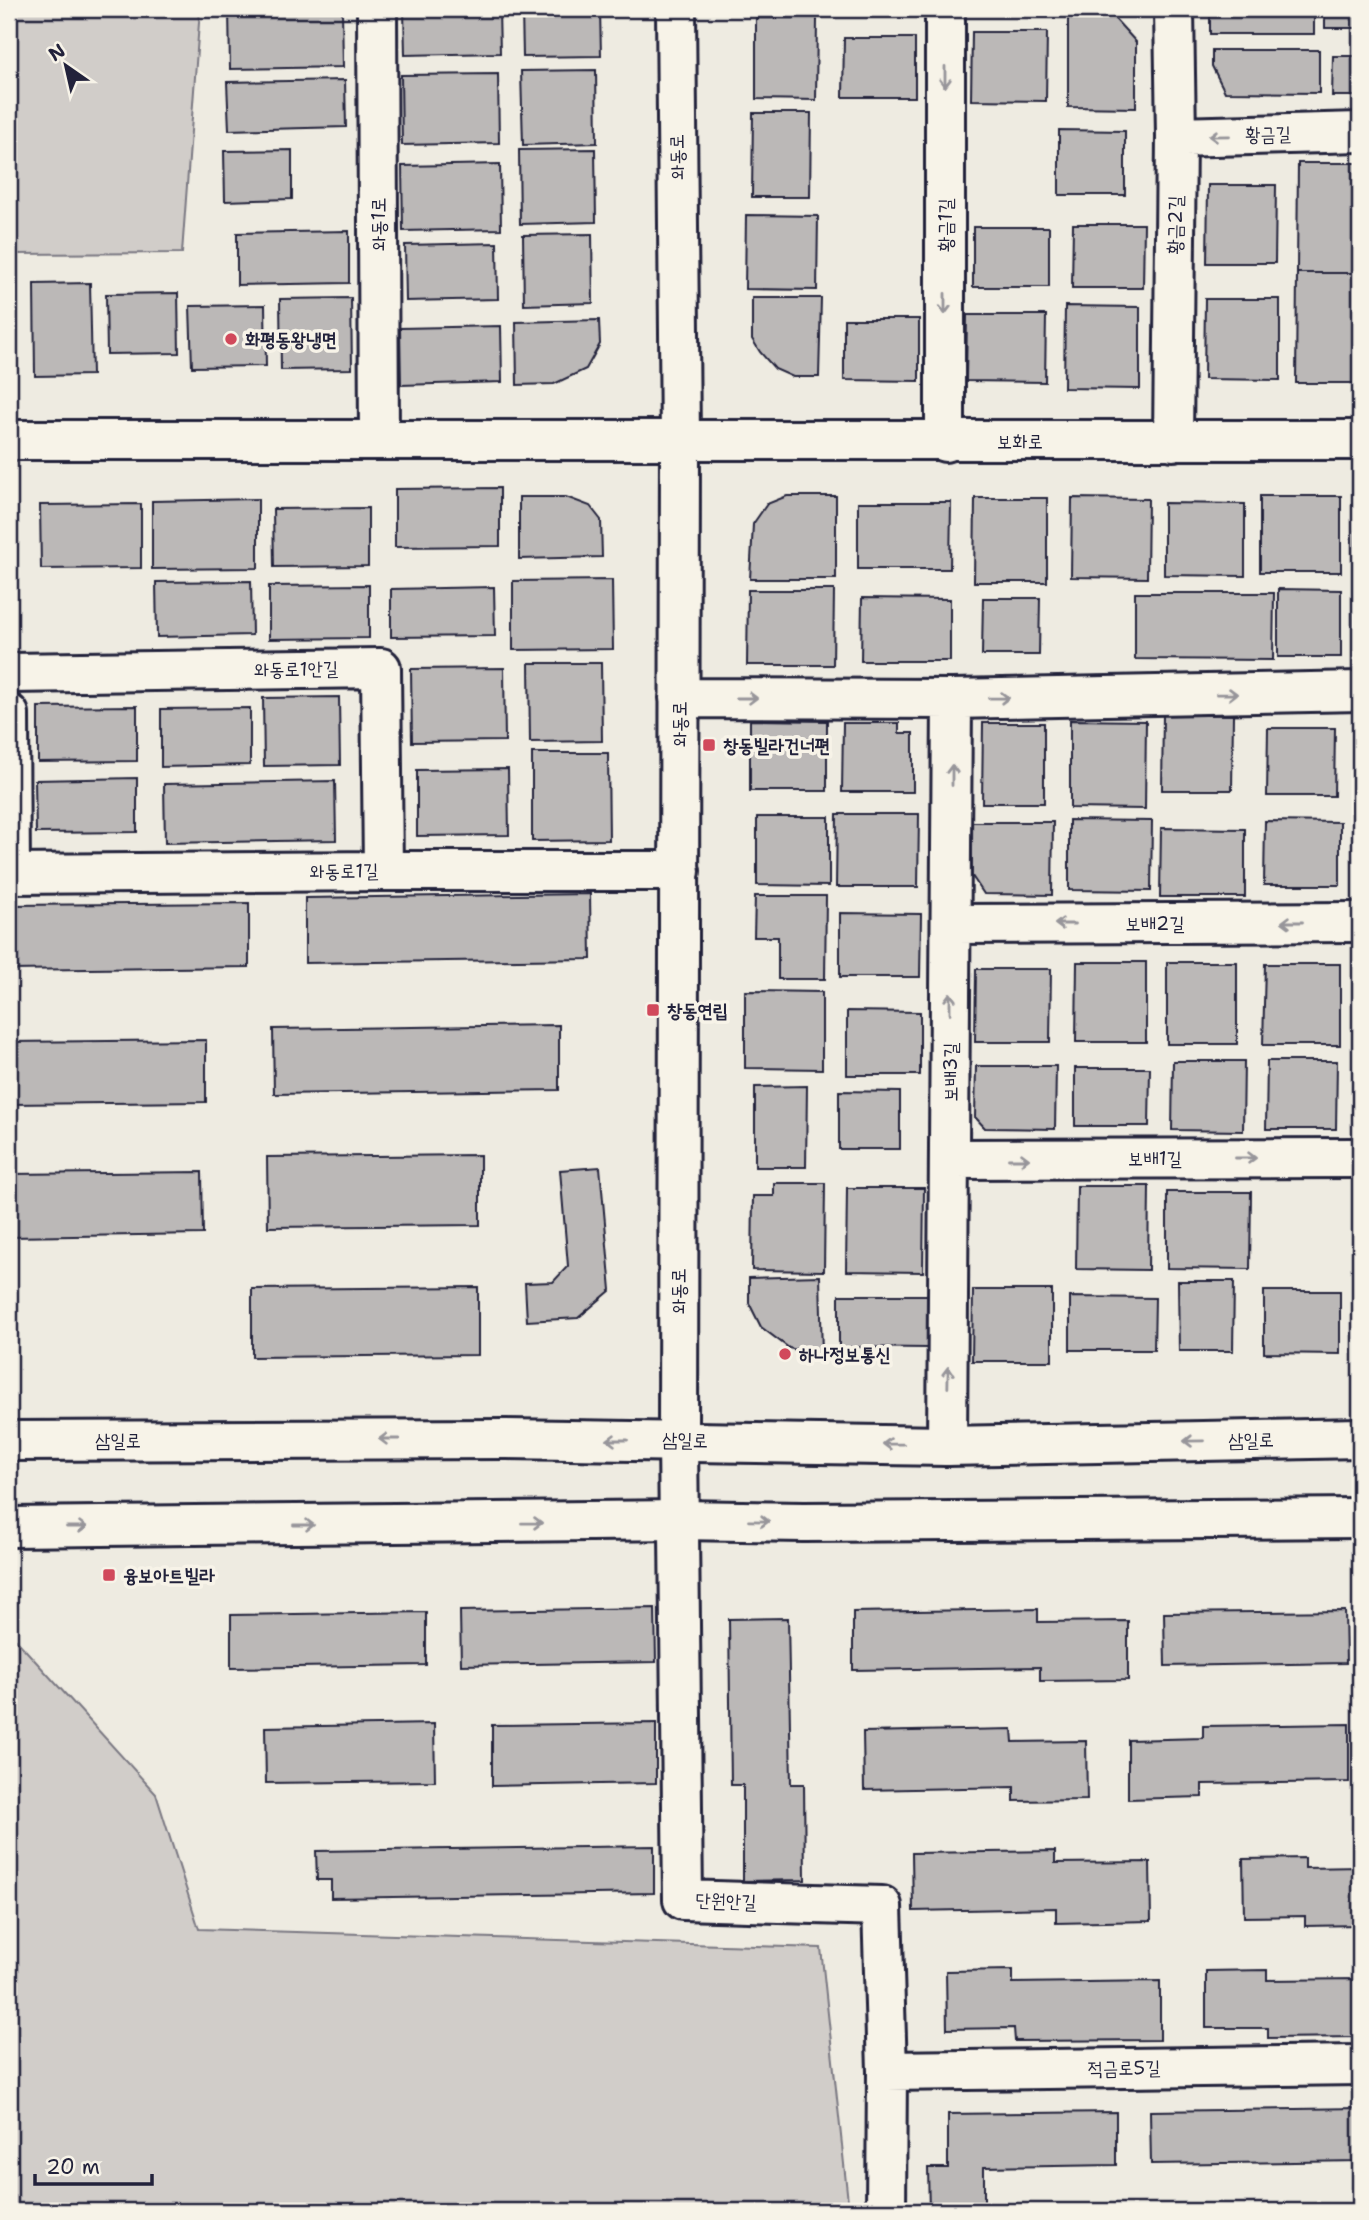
<svg xmlns="http://www.w3.org/2000/svg" width="1369" height="2220" font-family="'Shantell Sans','Poor Story',sans-serif">
  <style>
    .green { fill: #d1cdc9; stroke: #7a7882; stroke-width: 2 }
    .building { fill: #bbb8b7; stroke: #22223b; stroke-width: 2 }
    .lines { fill: none; stroke-linecap: round; stroke-linejoin: round }
    .minor-casing { stroke: #22223b; stroke-width: 44 }
    .major-casing { stroke: #22223b; stroke-width: 44 }
    .minor { stroke: #f7f3e8; stroke-width: 38 }
    .major { stroke: #f7f3e8; stroke-width: 38 }
    .oneway { stroke: #97959a }
    .poi-dot { fill: #d1495b; stroke: #f7f3e8; stroke-width: 2.5 }
    .labels { text-anchor: middle; dominant-baseline: central; stroke-width: 7; stroke-linejoin: round; paint-order: stroke }
    .street-label { font-size: 19px; fill: #22223b; stroke: #f7f3e8 }
    .poi-label { font-size: 19px; font-weight: bold; fill: #22223b; stroke: #f7f3e8; text-anchor: start }
  </style>
  <rect width="100%" height="100%" fill="#eeebe1"/>
  <filter id="ink" filterUnits="userSpaceOnUse"><feTurbulence type="fractalNoise" baseFrequency=".0143" numOctaves="2"/><feDisplacementMap in="SourceGraphic" scale="14" xChannelSelector="R" yChannelSelector="G"/><feConvolveMatrix kernelMatrix="1 2 1 2 8 2 1 2 1" color-interpolation-filters="sRGB"/></filter>
  <g filter="url(#ink)">
    <path class="green" d="M 9,9 L 200,9 L 182,253 L 9,254 Z
      M 9,1632 L 156,1794 L 199,1929 L 821,1948 L 849,2211 L 9,2211 Z"/>
    <path class="building" d="M 229,9 L 342,9 L 343,67 L 230,69 Z
      M 404,9 L 499,9 L 500,53 L 405,55 Z
      M 522,9 L 600,9 L 601,56 L 523,57 Z
      M 967,9 L 1038,9 L 1038,12 L 967,12 Z
      M 1068,9 L 1106,9 L 1136,42 L 1136,108 L 1068,107 Z
      M 1210,9 L 1314,9 L 1314,34 L 1210,34 Z
      M 1325,9 L 1360,9 L 1360,28 L 1325,28 Z
      M 756,18 L 817,18 L 816,100 L 756,99 Z
      M 972,32 L 1047,32 L 1046,101 L 971,100 Z
      M 844,38 L 915,38 L 915,97 L 843,97 Z
      M 1212,50 L 1319,50 L 1319,93 L 1225,92 L 1212,66 Z
      M 1333,56 L 1360,56 L 1360,96 L 1332,96 Z
      M 596,70 L 597,143 L 523,145 L 521,71 Z
      M 498,74 L 499,143 L 402,145 L 401,75 Z
      M 345,80 L 346,127 L 229,130 L 227,82 Z
      M 753,113 L 811,113 L 810,197 L 752,197 Z
      M 1059,130 L 1125,131 L 1125,195 L 1059,195 Z
      M 595,149 L 596,222 L 520,224 L 519,150 Z
      M 292,150 L 292,199 L 225,201 L 224,151 Z
      M 1298,163 L 1359,163 L 1358,273 L 1297,273 Z
      M 500,164 L 501,229 L 403,231 L 402,166 Z
      M 1208,185 L 1276,185 L 1275,263 L 1207,263 Z
      M 746,215 L 818,216 L 817,290 L 745,289 Z
      M 1073,224 L 1144,224 L 1143,288 L 1072,288 Z
      M 973,227 L 1049,227 L 1049,287 L 973,287 Z
      M 349,231 L 349,283 L 237,285 L 237,233 Z
      M 592,234 L 593,303 L 524,305 L 523,235 Z
      M 497,243 L 498,299 L 406,301 L 405,245 Z
      M 1297,273 L 1358,273 L 1357,383 L 1296,383 Z
      M 90,283 L 92,375 L 35,376 L 34,284 Z
      M 178,293 L 179,353 L 107,354 L 106,294 Z
      M 351,298 L 352,369 L 281,370 L 280,299 Z
      M 752,298 L 821,298 L 819,377 L 793,377 L 775,369 L 760,352 L 752,339 Z
      M 1205,299 L 1280,299 L 1280,380 L 1204,379 Z
      M 265,305 L 266,366 L 192,367 L 190,306 Z
      M 1065,306 L 1140,307 L 1140,389 L 1064,388 Z
      M 967,315 L 1046,315 L 1045,382 L 966,381 Z
      M 844,319 L 919,319 L 919,381 L 844,380 Z
      M 599,320 L 600,344 L 586,369 L 554,384 L 517,385 L 516,322 Z
      M 501,326 L 502,382 L 401,385 L 400,328 Z
      M 500,488 L 500,546 L 395,547 L 395,489 Z
      M 1356,492 L 1360,492 L 1360,576 L 1355,576 Z
      M 787,496 L 836,496 L 836,579 L 750,579 L 753,524 L 767,504 Z
      M 1260,496 L 1341,496 L 1341,572 L 1260,572 Z
      M 519,497 L 566,497 L 590,506 L 601,520 L 602,557 L 519,559 Z
      M 975,498 L 1047,498 L 1047,582 L 974,582 Z
      M 1072,498 L 1148,499 L 1147,578 L 1071,577 Z
      M 258,499 L 258,568 L 152,569 L 152,501 Z
      M 858,502 L 951,502 L 950,569 L 858,569 Z
      M 1164,503 L 1245,504 L 1245,576 L 1164,575 Z
      M 141,504 L 141,568 L 41,569 L 40,505 Z
      M 368,508 L 368,566 L 274,567 L 273,509 Z
      M 612,580 L 613,649 L 513,650 L 513,581 Z
      M 251,581 L 252,635 L 157,637 L 156,582 Z
      M 369,585 L 369,638 L 269,639 L 269,586 Z
      M 494,587 L 495,636 L 391,637 L 391,589 Z
      M 1278,589 L 1341,590 L 1341,657 L 1278,657 Z
      M 748,590 L 834,590 L 833,665 L 747,665 Z
      M 1135,593 L 1274,593 L 1273,660 L 1135,659 Z
      M 1354,595 L 1360,595 L 1360,661 L 1354,661 Z
      M 862,598 L 950,599 L 950,661 L 861,661 Z
      M 983,598 L 1040,598 L 1039,655 L 982,655 Z
      M 529,663 L 601,663 L 602,741 L 530,742 Z
      M 504,668 L 505,741 L 412,742 L 411,669 Z
      M 339,697 L 340,765 L 264,766 L 263,698 Z
      M 137,706 L 137,761 L 38,762 L 38,707 Z
      M 250,708 L 250,765 L 161,767 L 161,709 Z
      M 1163,714 L 1233,715 L 1232,790 L 1162,790 Z
      M 750,720 L 827,721 L 827,791 L 750,791 Z
      M 1070,720 L 1146,721 L 1145,809 L 1070,808 Z
      M 843,723 L 899,723 L 899,733 L 913,733 L 913,792 L 842,792 Z
      M 983,723 L 1044,723 L 1044,803 L 982,803 Z
      M 1268,728 L 1335,728 L 1334,796 L 1267,796 Z
      M 1356,732 L 1360,732 L 1360,801 L 1355,801 Z
      M 532,753 L 608,753 L 609,840 L 532,841 Z
      M 508,769 L 509,835 L 417,836 L 417,770 Z
      M 137,778 L 137,832 L 36,833 L 35,780 Z
      M 335,781 L 336,840 L 165,843 L 164,784 Z
      M 837,814 L 919,814 L 918,887 L 836,887 Z
      M 757,817 L 829,817 L 829,886 L 757,885 Z
      M 1069,820 L 1152,821 L 1151,891 L 1069,890 Z
      M 1265,821 L 1340,822 L 1340,885 L 1264,885 Z
      M 972,822 L 1053,822 L 1052,895 L 984,894 L 972,876 Z
      M 1357,823 L 1360,823 L 1360,883 L 1357,883 Z
      M 1161,828 L 1245,829 L 1245,897 L 1160,897 Z
      M 590,894 L 591,959 L 305,963 L 305,898 Z
      M 755,896 L 826,896 L 825,979 L 778,979 L 778,937 L 754,937 Z
      M 249,903 L 249,967 L 9,970 L 9,905 Z
      M 840,913 L 921,914 L 920,977 L 840,977 Z
      M 1359,955 L 1360,955 L 1360,1043 L 1358,1043 Z
      M 1077,962 L 1146,962 L 1146,1042 L 1076,1042 Z
      M 1167,962 L 1237,962 L 1237,1044 L 1167,1044 Z
      M 1265,964 L 1340,964 L 1340,1045 L 1263,1045 Z
      M 976,969 L 1051,969 L 1050,1042 L 975,1042 Z
      M 745,991 L 822,992 L 822,1069 L 745,1068 Z
      M 847,1011 L 920,1012 L 920,1075 L 847,1075 Z
      M 559,1025 L 559,1090 L 274,1094 L 273,1029 Z
      M 206,1040 L 206,1102 L 9,1104 L 9,1042 Z
      M 1173,1061 L 1244,1061 L 1243,1131 L 1172,1130 Z
      M 1267,1061 L 1337,1061 L 1336,1129 L 1266,1129 Z
      M 976,1066 L 1056,1066 L 1055,1129 L 985,1128 L 975,1117 Z
      M 1354,1066 L 1360,1067 L 1360,1109 L 1354,1109 Z
      M 1075,1068 L 1150,1068 L 1149,1126 L 1075,1126 Z
      M 807,1086 L 806,1167 L 755,1167 L 755,1087 Z
      M 839,1091 L 900,1092 L 900,1149 L 839,1149 Z
      M 480,1155 L 480,1225 L 268,1227 L 267,1157 Z
      M 600,1167 L 611,1290 L 578,1318 L 527,1321 L 525,1283 L 553,1282 L 568,1266 L 560,1170 Z
      M 202,1172 L 203,1234 L 9,1237 L 9,1174 Z
      M 774,1183 L 825,1183 L 824,1271 L 752,1270 L 753,1196 L 774,1196 Z
      M 1077,1186 L 1149,1186 L 1148,1270 L 1076,1269 Z
      M 847,1188 L 924,1188 L 923,1272 L 846,1271 Z
      M 1167,1192 L 1251,1192 L 1250,1269 L 1167,1268 Z
      M 820,1276 L 822,1355 L 816,1355 L 789,1348 L 761,1327 L 749,1303 L 749,1278 Z
      M 1178,1281 L 1234,1281 L 1233,1351 L 1179,1351 Z
      M 478,1287 L 478,1355 L 252,1357 L 252,1289 Z
      M 973,1290 L 1052,1290 L 1052,1361 L 972,1361 Z
      M 1264,1291 L 1340,1291 L 1340,1354 L 1264,1353 Z
      M 839,1295 L 927,1295 L 927,1348 L 839,1347 Z
      M 1070,1297 L 1155,1298 L 1154,1350 L 1070,1350 Z
      M 655,1608 L 656,1662 L 461,1665 L 460,1611 Z
      M 1038,1609 L 1038,1622 L 1128,1621 L 1128,1680 L 1040,1681 L 1040,1667 L 853,1670 L 853,1612 Z
      M 1345,1611 L 1346,1663 L 1165,1666 L 1164,1613 Z
      M 426,1612 L 426,1665 L 231,1668 L 231,1615 Z
      M 788,1618 L 791,1784 L 804,1784 L 805,1880 L 743,1881 L 743,1785 L 731,1785 L 729,1619 Z
      M 656,1723 L 656,1783 L 492,1786 L 492,1725 Z
      M 434,1724 L 435,1781 L 266,1783 L 265,1727 Z
      M 1349,1724 L 1349,1782 L 1202,1784 L 1202,1797 L 1128,1799 L 1128,1740 L 1203,1738 L 1203,1726 Z
      M 1012,1729 L 1013,1742 L 1086,1741 L 1087,1800 L 1014,1801 L 1014,1787 L 864,1790 L 863,1732 Z
      M 654,1846 L 654,1893 L 331,1898 L 331,1880 L 317,1880 L 316,1851 Z
      M 1055,1851 L 1055,1863 L 1150,1862 L 1151,1921 L 1056,1923 L 1056,1908 L 913,1911 L 912,1853 Z
      M 1305,1858 L 1305,1868 L 1360,1867 L 1360,1925 L 1305,1926 L 1305,1916 L 1244,1917 L 1243,1859 Z
      M 1013,1970 L 1013,1983 L 1160,1981 L 1160,2040 L 1015,2041 L 1014,2028 L 947,2029 L 946,1971 Z
      M 1267,1970 L 1267,1980 L 1360,1979 L 1360,2037 L 1268,2038 L 1268,2028 L 1206,2028 L 1206,1971 Z
      M 1360,2108 L 1360,2161 L 1151,2164 L 1150,2111 Z
      M 1116,2112 L 1116,2165 L 984,2167 L 984,2211 L 929,2211 L 928,2168 L 948,2168 L 948,2114 Z"/>
    <g class="lines">
      <g class="minor-casing">
        <path id="minor" d="M 377,9 L 379,439
          M 676,9 L 680,440 L 678,1440 L 683,1900 L 882,1906 L 887,2071 L 886,2211
          M 945,9 L 945,442
          M 1176,137 L 1360,132
          M 9,440 C 459,439 910,441 1360,440
          M 1173,441 L 1176,137 L 1174,9
          M 9,673 L 381,668 L 383,871
          M 679,698 L 952,699 L 1360,691
          M 9,714 L 10,874
          M 9,874 L 383,871 L 680,871
          M 951,924 L 1360,922
          M 950,1159 L 1360,1158
          M 947,1446 L 952,699
          M 887,2071 L 1360,2065"/>
      </g>
      <g class="major-casing">
        <path id="major" d="M 9,1441 L 507,1439 L 947,1446 L 1360,1438
          M 9,1527 L 680,1520 L 804,1522 L 1360,1518"/>
      </g>
      <use href="#minor" class="minor"/>
      <use href="#major" class="major"/>
    </g>
    <defs><path id="oneway-shaft" d="M-6 0H5M1.5-3L5.5 0L1.5 3" fill="none" stroke-width="1.6" stroke-linecap="round" stroke-linejoin="round" transform="scale(1.75)"/></defs>
    <g class="oneway">
      <use href="#oneway-shaft" transform="translate(945 77) rotate(90)"/>
      <use href="#oneway-shaft" transform="translate(1219 136) rotate(179)"/>
      <use href="#oneway-shaft" transform="translate(945 304) rotate(90)"/>
      <use href="#oneway-shaft" transform="translate(1227 694) rotate(-1)"/>
      <use href="#oneway-shaft" transform="translate(747 698)"/>
      <use href="#oneway-shaft" transform="translate(999 698) rotate(-1)"/>
      <use href="#oneway-shaft" transform="translate(952 775) rotate(-90)"/>
      <use href="#oneway-shaft" transform="translate(1292 922) rotate(180)"/>
      <use href="#oneway-shaft" transform="translate(1065 924) rotate(180)"/>
      <use href="#oneway-shaft" transform="translate(950 1003) rotate(-90)"/>
      <use href="#oneway-shaft" transform="translate(1246 1158)"/>
      <use href="#oneway-shaft" transform="translate(1019 1159)"/>
      <use href="#oneway-shaft" transform="translate(948 1377) rotate(-89)"/>
      <use href="#oneway-shaft" transform="translate(389 1439) rotate(180)"/>
      <use href="#oneway-shaft" transform="translate(617 1440) rotate(-180)"/>
      <use href="#oneway-shaft" transform="translate(1194 1441) rotate(179)"/>
      <use href="#oneway-shaft" transform="translate(893 1444) rotate(-179)"/>
      <use href="#oneway-shaft" transform="translate(759 1521) rotate(1)"/>
      <use href="#oneway-shaft" transform="translate(532 1523) rotate(-1)"/>
      <use href="#oneway-shaft" transform="translate(304 1525)"/>
      <use href="#oneway-shaft" transform="translate(77 1527)"/>
    </g>
  </g>
  <g class="poi-dot">
    <circle cx="231" cy="339" r="7"/>
    <rect x="702" y="738" width="14" height="14" rx="3.5"/>
    <rect x="646" y="1003" width="14" height="14" rx="3.5"/>
    <circle cx="785" cy="1354" r="7"/>
    <rect x="102" y="1568" width="14" height="14" rx="3.5"/>
  </g>
  <g class="labels">
    <g class="street-label">
      <text transform="translate(1268 134) rotate(-1)">황금길</text>
      <text transform="translate(677 157) rotate(-91)">와동로</text>
      <text transform="translate(378 224) rotate(-90)">와동1로</text>
      <text transform="translate(945 225) rotate(-90)">황금1길</text>
      <text transform="translate(1175 225) rotate(-89)">황금2길</text>
      <text x="1020" y="441">보화로</text>
      <text transform="translate(296 669) rotate(-1)">와동로1안길</text>
      <text transform="translate(679 724) rotate(-90)">와동로</text>
      <text transform="translate(344 871) rotate(-1)">와동로1길</text>
      <text x="1155" y="923">보배2길</text>
      <text transform="translate(950 1072) rotate(-90)">보배3길</text>
      <text x="1155" y="1158">보배1길</text>
      <text transform="translate(678 1291) rotate(-90)">와동로</text>
      <text x="118" y="1440">삼일로</text>
      <text transform="translate(685 1440) rotate(1)">삼일로</text>
      <text transform="translate(1251 1440) rotate(-1)">삼일로</text>
      <text transform="translate(726 1901) rotate(2)">단원안길</text>
      <text transform="translate(1124 2068) rotate(-1)">적금로5길</text>
    </g>
    <g class="poi-label">
      <text x="245" y="339">화평동왕냉면</text>
      <text x="723" y="745">창동빌라건너편</text>
      <text x="667" y="1010">창동연립</text>
      <text x="799" y="1354">하나정보통신</text>
      <text x="123" y="1575">융보아트빌라</text>
    </g>
  </g>
  <rect width="1369" height="2220" fill="none" stroke="#f7f3e8" stroke-width="35"/>
  <rect x="18" y="18" width="1334" height="2185" fill="none" stroke="#22223b" stroke-width="2.5" filter="url(#ink)"/>
  <g transform="translate(66 66) rotate(326)" stroke="#f7f3e8" stroke-width="5" paint-order="stroke">
  <path d="M0-5L12 26L0 18L-12 26Z" fill="#22223b"/>
  <text y="-10" font-size="19" font-weight="bold" text-anchor="middle" fill="#22223b">N</text>
  </g>
  <path d="M35 2174v10h117v-10" fill="none" stroke="#22223b" stroke-width="3.5"/>
  <text x="46" y="2174" font-size="21" fill="#22223b" stroke="#f7f3e8" stroke-width="5" paint-order="stroke">20 m</text>
</svg>
